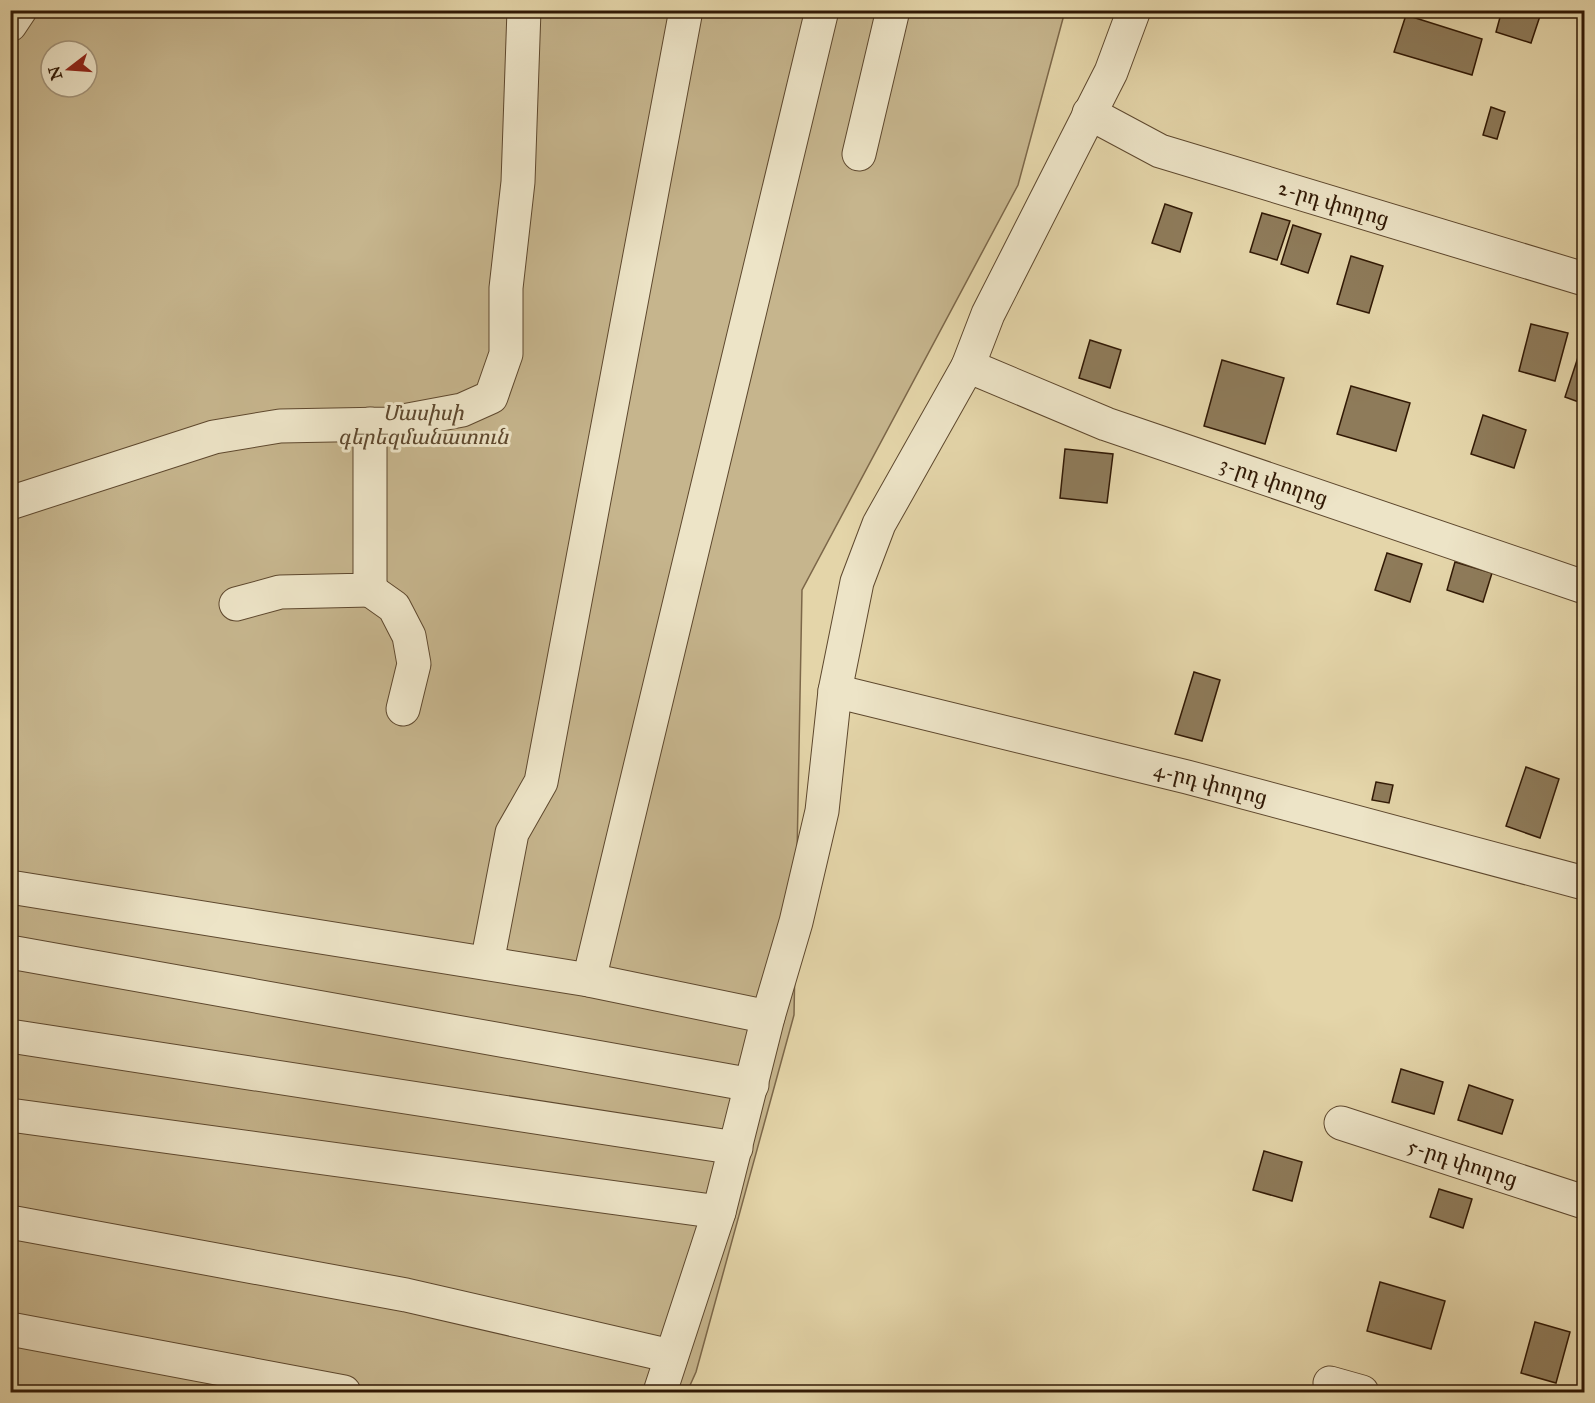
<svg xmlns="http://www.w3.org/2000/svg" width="1595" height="1403" font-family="'IM FELL Great Primer','Noto Serif Armenian',serif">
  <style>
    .green { fill: #c6b58d; stroke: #7c6749; stroke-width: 1.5; fill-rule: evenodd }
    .building { fill: #8e7b5a; stroke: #311905; stroke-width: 1.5 }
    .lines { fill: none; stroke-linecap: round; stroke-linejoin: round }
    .minor-casing { stroke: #5e482e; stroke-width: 35 }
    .minor { stroke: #ede4c7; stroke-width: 33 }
    .labels { text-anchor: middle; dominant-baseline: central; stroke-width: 6; stroke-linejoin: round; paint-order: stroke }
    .street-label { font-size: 21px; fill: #311905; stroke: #ede4c7 }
    .park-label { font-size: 21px; font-style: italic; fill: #5e482e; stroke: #ede4c7 }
  </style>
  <rect width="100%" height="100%" fill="#e4d5a9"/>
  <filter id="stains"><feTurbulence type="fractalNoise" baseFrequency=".00333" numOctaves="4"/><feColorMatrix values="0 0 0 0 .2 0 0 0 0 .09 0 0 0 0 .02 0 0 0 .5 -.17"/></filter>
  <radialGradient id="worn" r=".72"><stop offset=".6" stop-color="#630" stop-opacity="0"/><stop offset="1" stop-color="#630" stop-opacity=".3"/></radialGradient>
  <path class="green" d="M 10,11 L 1065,11 L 1018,185 L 802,590 L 794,1015 L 696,1372 L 687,1392 L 11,1392 ZM 51,51 L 87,51 L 87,87 L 51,87 Z"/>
  <path class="building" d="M 1502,10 L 1542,10 L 1531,43 L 1496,32 Z
    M 1406,15 L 1482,39 L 1472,75 L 1394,52 Z
    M 1491,107 L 1505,112 L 1497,139 L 1483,135 Z
    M 1165,204 L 1192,213 L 1180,252 L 1152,243 Z
    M 1262,213 L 1290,221 L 1277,260 L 1250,252 Z
    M 1293,225 L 1321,234 L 1308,273 L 1281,264 Z
    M 1351,256 L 1383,266 L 1369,313 L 1337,304 Z
    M 1531,324 L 1568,333 L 1555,381 L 1519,371 Z
    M 1090,340 L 1121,350 L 1110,388 L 1079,378 Z
    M 1583,342 L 1584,343 L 1584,404 L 1565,397 Z
    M 1222,360 L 1284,378 L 1265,444 L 1204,426 Z
    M 1351,386 L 1410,403 L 1396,451 L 1337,434 Z
    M 1483,415 L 1526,430 L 1514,468 L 1471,454 Z
    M 1065,449 L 1113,454 L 1107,503 L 1060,498 Z
    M 1387,553 L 1422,564 L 1410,602 L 1375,590 Z
    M 1455,562 L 1492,573 L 1483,602 L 1447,590 Z
    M 1194,672 L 1220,680 L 1202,741 L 1175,734 Z
    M 1526,767 L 1559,779 L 1540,838 L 1506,826 Z
    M 1376,782 L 1393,785 L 1389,803 L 1372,800 Z
    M 1401,1069 L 1443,1082 L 1434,1114 L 1392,1102 Z
    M 1469,1085 L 1513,1100 L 1502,1134 L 1458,1120 Z
    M 1264,1151 L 1302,1162 L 1292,1201 L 1253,1190 Z
    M 1439,1189 L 1472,1199 L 1463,1228 L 1430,1217 Z
    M 1380,1282 L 1445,1301 L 1431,1349 L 1367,1331 Z
    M 1535,1322 L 1570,1332 L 1556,1383 L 1521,1373 Z"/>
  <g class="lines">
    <g class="minor-casing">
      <g id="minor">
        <path d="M 10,25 L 20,10"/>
        <path id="s1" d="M 1089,113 L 1160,151 L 1584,279"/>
        <path d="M 859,154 L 893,10"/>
        <path id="s2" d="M 968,366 L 1106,424 L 1584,587"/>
        <path d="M 10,503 L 214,437 L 280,426 L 387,424 L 462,410 L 491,397 L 506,354 L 506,288 L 518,182 L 524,10"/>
        <path d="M 370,590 L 394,607 L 409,636 L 414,664 L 403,709"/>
        <path d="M 236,604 L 280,592 L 370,590 L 370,424"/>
        <path id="s3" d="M 835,691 L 1187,777 L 1584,883"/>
        <path d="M 10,887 L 589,980 L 768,1017"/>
        <path d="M 10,952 L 752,1085"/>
        <path d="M 487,963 L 512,833 L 541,782 L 686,10"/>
        <path d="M 589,980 L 822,10"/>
        <path d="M 10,1036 L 736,1148"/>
        <path d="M 10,1115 L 719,1212"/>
        <path id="s4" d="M 1341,1123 L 1584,1202"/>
        <path d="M 10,1222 L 406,1295 L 671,1356"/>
        <path d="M 10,1329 L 344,1392"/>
        <path d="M 1330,1383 L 1362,1392"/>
        <path d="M 660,1392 L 719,1212 L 768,1017 L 796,922 L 822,811 L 835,691 L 857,582 L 879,524 L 968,366 L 988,314 L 1111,72 L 1134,10"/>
      </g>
    </g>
    <use href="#minor" class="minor"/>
  </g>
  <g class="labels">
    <g class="street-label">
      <text stroke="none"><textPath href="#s1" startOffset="262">2-րդ փողոց</textPath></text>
      <text stroke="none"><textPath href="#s2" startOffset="327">3-րդ փողոց</textPath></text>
      <text stroke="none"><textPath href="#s3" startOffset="387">4-րդ փողոց</textPath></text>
      <text stroke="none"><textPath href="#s4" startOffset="128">5-րդ փողոց</textPath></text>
    </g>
    <g class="park-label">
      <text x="423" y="413">Մասիսի<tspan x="423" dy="24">գերեզմանատուն</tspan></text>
    </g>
  </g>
  <rect width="1595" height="1403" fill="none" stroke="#e4d5a9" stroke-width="36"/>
  <rect x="12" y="12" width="1571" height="1379" fill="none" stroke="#311905" stroke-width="3"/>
  <rect x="18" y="18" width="1559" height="1367" fill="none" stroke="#311905" stroke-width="1.5"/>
  <g transform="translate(69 69) rotate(253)"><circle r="28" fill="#ede4c7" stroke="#a29379" stroke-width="1.5"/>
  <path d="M0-4.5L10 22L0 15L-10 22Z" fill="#8f2418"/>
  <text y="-9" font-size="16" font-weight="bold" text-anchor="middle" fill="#311905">N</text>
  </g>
  <rect width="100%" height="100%" filter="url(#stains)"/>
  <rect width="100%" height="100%" fill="url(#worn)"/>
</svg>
